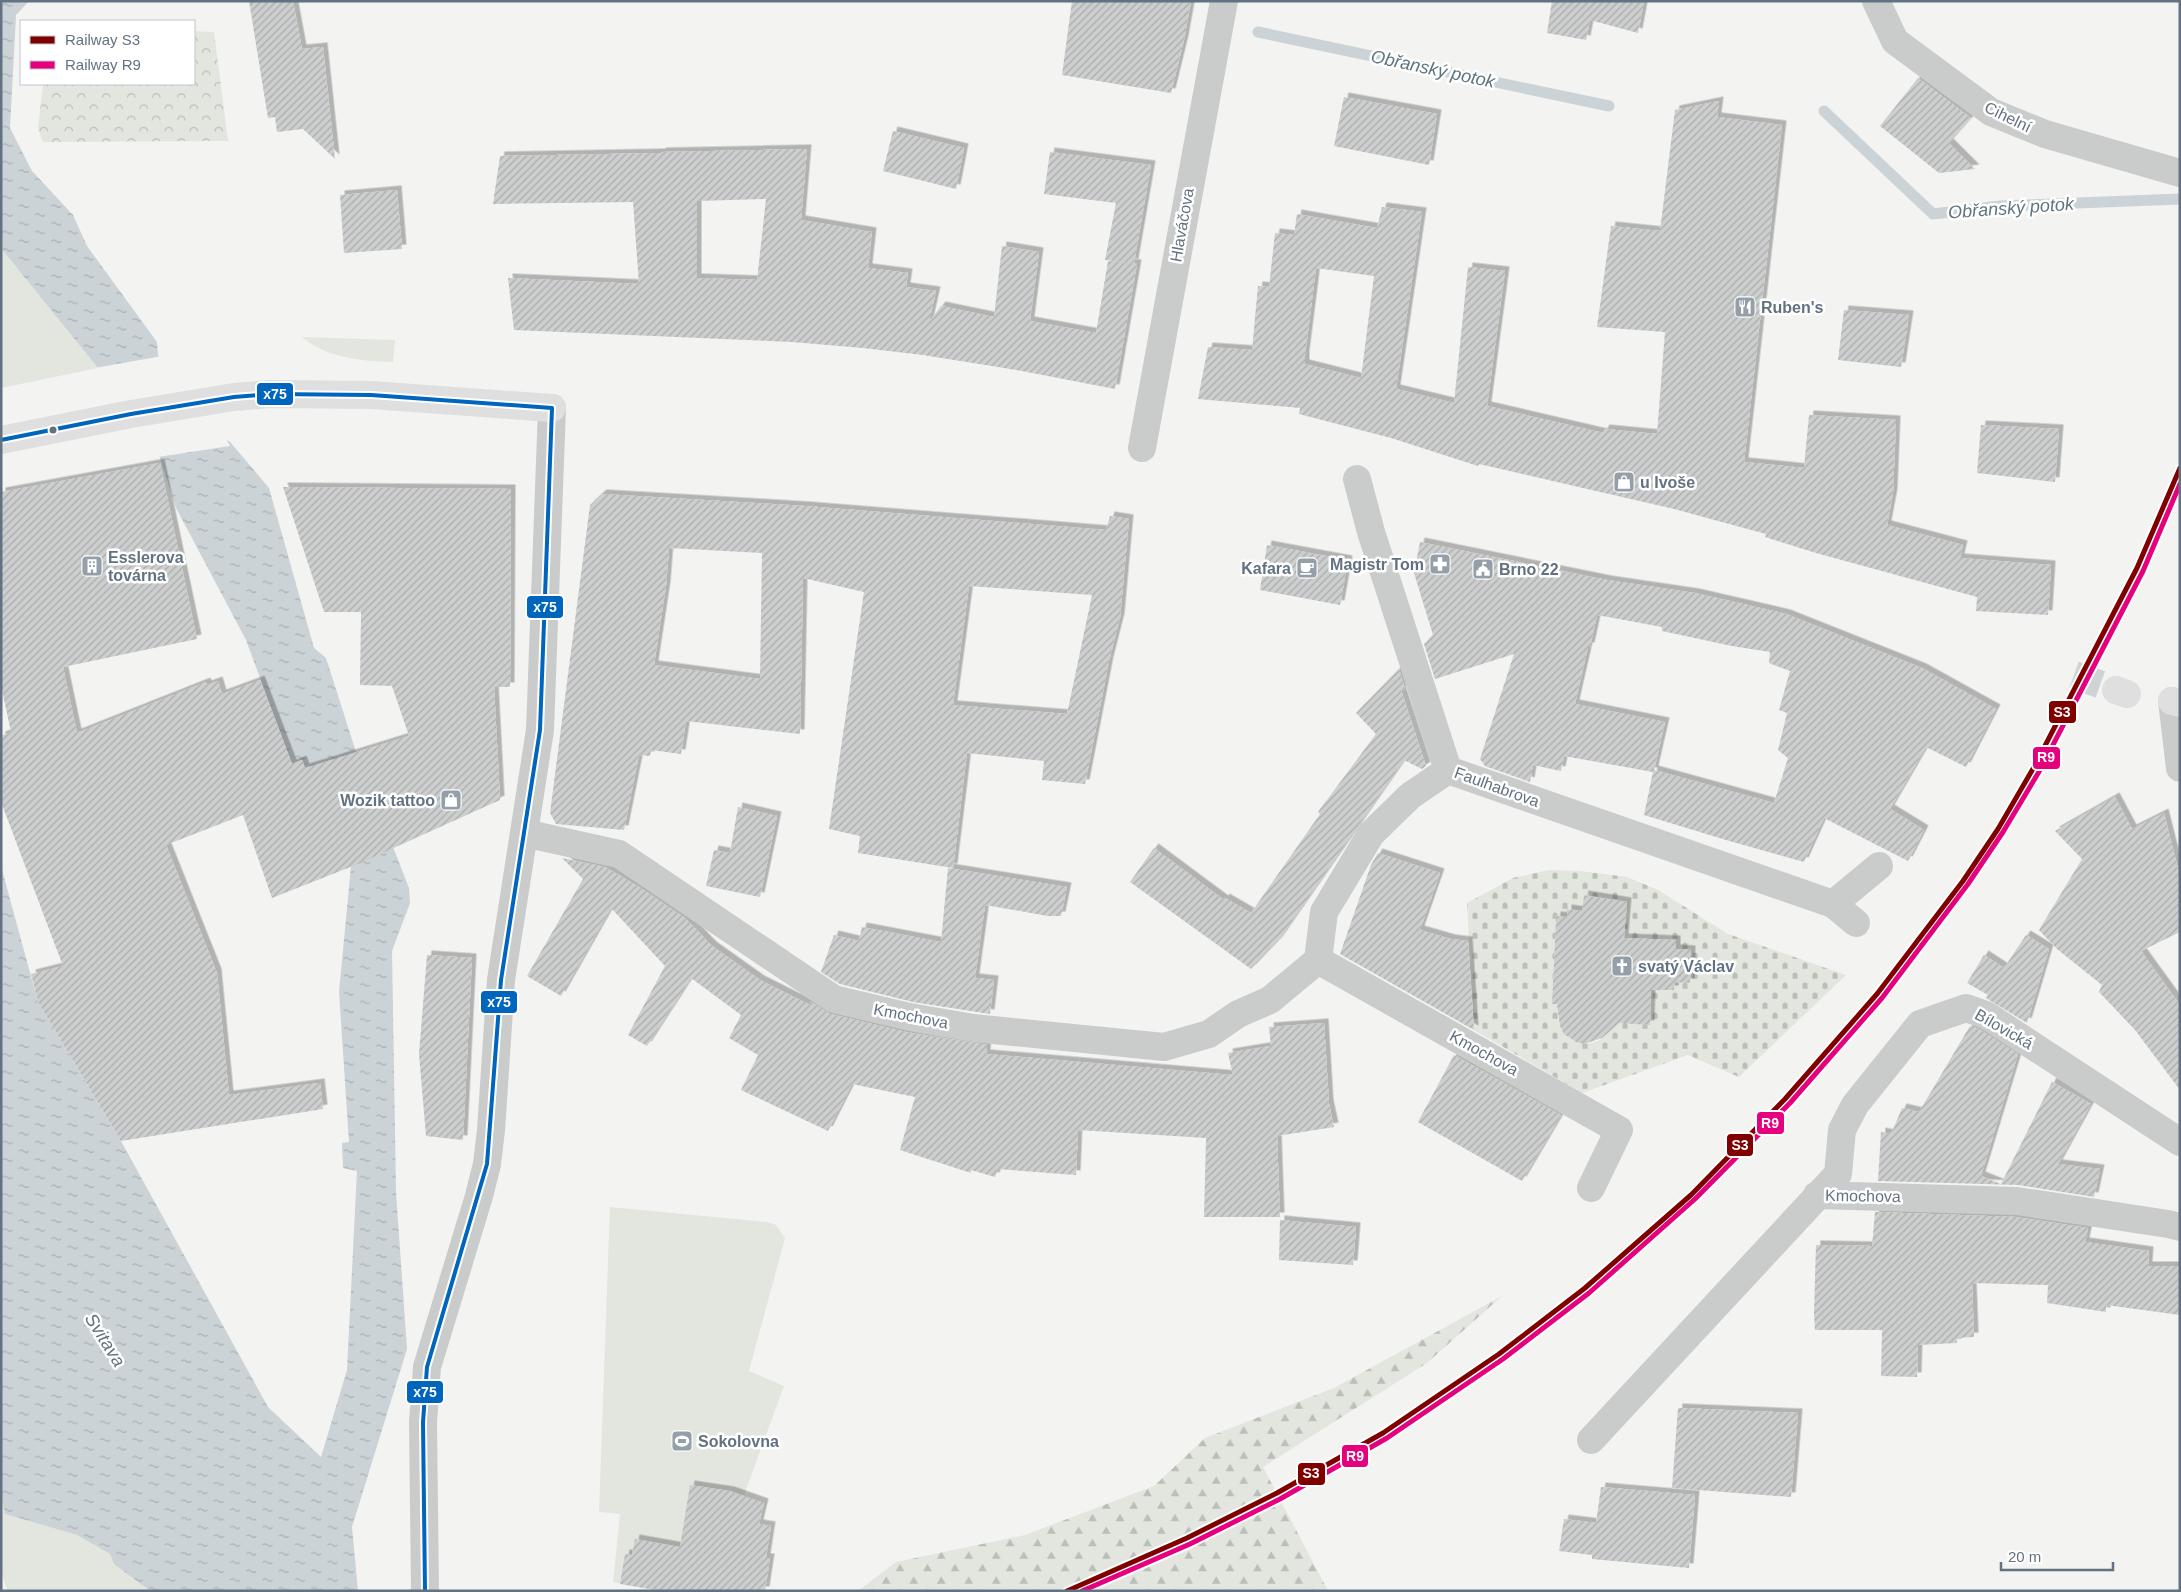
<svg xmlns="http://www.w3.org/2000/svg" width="2181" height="1592" font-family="Arial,sans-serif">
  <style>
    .green { fill: #e2e6df }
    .forest { fill: url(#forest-firs) }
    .cemetery { fill: url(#cemetery-stones); fill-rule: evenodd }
    .park { fill: url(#park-crowns) }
    .water { fill: url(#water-ripples) }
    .pier { fill: #f3f3f1 }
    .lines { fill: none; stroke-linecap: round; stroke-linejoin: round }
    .stream { stroke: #cbd3d6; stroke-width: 11 }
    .building { fill: url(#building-hatch); fill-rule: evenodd; filter: url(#shadow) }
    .secondary-tunnel { stroke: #cfd3d5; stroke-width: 28; stroke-dasharray: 28 14; stroke-linecap: butt }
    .minor { stroke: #cacccc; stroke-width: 28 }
    .secondary { stroke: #dfdfe0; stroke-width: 28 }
    .bus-1-casing { stroke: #fff; stroke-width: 8 }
    .bus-1 { stroke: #0065bd; stroke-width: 4 }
    .rail-1-casing { stroke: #fff; stroke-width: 9 }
    .rail-2-casing { stroke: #fff; stroke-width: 9 }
    .rail-1 { stroke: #800000; stroke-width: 5 }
    .rail-2 { stroke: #e5007d; stroke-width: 5 }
    .bus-dot { fill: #627282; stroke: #fff; stroke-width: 2 }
    .labels { text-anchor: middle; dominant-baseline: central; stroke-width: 5; stroke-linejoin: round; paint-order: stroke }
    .street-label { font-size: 16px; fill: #627282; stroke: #fff }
    .poi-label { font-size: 16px; font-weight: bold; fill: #627282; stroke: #fff; text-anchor: start }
    .water-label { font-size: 18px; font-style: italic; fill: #5e757f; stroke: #fff }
    .line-badge { stroke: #fff; stroke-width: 2 }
    .badge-label { font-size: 14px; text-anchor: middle; font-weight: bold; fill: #fff }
  </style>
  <defs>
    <pattern id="forest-firs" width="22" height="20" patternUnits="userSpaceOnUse" patternTransform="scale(1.25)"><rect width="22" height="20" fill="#e2e6df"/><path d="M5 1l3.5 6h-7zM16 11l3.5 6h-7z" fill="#bbbfba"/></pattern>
    <pattern id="cemetery-stones" width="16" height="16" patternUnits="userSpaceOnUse" patternTransform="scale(1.25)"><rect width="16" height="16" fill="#e2e6df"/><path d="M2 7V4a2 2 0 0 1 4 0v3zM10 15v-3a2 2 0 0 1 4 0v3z" fill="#bbbfba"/></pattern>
    <pattern id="park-crowns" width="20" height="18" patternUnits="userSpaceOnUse" patternTransform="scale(1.25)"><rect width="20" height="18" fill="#e2e6df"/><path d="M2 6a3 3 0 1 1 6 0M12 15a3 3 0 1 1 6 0" fill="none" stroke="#bbbfba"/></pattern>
    <pattern id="water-ripples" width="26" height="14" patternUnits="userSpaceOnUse" patternTransform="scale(1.25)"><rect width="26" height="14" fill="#cbd3d6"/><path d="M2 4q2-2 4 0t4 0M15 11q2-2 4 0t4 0" fill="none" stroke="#a8b0b3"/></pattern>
    <pattern id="building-hatch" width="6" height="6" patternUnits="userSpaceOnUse" patternTransform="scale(1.25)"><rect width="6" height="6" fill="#cdcece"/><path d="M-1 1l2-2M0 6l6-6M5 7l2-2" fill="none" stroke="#aaacad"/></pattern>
    <filter id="shadow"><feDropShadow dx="4.5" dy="-4.5" stdDeviation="0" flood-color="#0004"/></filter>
  </defs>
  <rect width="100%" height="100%" fill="#f3f3f1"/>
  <path class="green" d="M 1,248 L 5,252 L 98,368 L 1,388 Z
    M 302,337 L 395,340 L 393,362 C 362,361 327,358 302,337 Z
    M 610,1207 L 767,1222 L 776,1225 L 785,1238 L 749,1371 L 784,1386 L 744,1495 L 764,1503 L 759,1524 L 771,1526 L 766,1557 L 770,1558 L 765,1591 L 661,1591 L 613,1582 L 620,1514 L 599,1512 Z
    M 1,1496 L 5,1514 L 77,1535 L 110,1554 L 114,1564 L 150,1591 L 8,1591 L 1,1572 Z"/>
  <path class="forest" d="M 1502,1296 L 1427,1363 L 1263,1467 L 1328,1591 L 858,1591 L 896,1562 L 1025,1535 L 1154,1486 L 1205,1438 L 1334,1388 Z"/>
  <path class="cemetery" d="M 1549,870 L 1580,871 L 1627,877 L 1658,890 L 1728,934 L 1846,975 L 1739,1077 L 1688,1055 L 1582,1093 L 1474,1030 L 1467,903 L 1513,878 ZM 1584,895 L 1627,902 L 1624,938 L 1675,940 L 1676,949 L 1690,950 L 1690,982 L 1675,982 L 1674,990 L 1651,990 L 1650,1025 L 1612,1022 C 1610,1026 1609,1030 1607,1033 C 1595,1050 1569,1045 1561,1028 C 1557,1021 1559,1012 1559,1004 L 1552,1003 L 1556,917 L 1567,917 L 1568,909 L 1582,911 Z"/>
  <path class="park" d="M 194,31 L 214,32 L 228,141 L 43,142 L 38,129 L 43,84 L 194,84 Z"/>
  <path class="water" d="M 1,1 L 29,1 L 16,15 L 10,128 L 32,171 L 73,215 L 87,246 L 157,342 L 158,355 L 216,430 L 231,443 L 269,488 L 314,648 L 326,658 L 356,752 L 409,888 L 410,903 L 392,951 L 396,1192 L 407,1349 L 352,1527 L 358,1591 L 150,1591 L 114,1564 L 110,1554 L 77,1535 L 5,1514 L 1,1496 L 1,866 L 38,1002 L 121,1141 L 268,1407 L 321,1457 L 347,1370 L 357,1171 L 343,1168 L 342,1143 L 349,1142 L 339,992 L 351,866 L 310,781 L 302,760 L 292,764 L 246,640 L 176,508 L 157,449 L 98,368 L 1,248 Z"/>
  <path class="pier" d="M 162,356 L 217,428 L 224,434 L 230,446 L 158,457 L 95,368 Z"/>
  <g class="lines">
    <path class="stream" d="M 1258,32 L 1609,106
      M 1824,111 L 1933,214 L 2000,206 L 2180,199"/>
  </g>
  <path class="building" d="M 249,1 L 293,1 L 302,49 L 323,47 L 335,159 L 303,129 L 277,132 L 275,117 L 268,118 Z
    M 1072,1 L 1191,1 L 1184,40 L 1171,93 L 1062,75 Z
    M 1552,1 L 1644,1 L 1638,33 L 1590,20 L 1586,40 L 1547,33 Z
    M 1918,78 L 1971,118 L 1949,143 L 1975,169 L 1939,173 L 1880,126 Z
    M 1344,97 L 1437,114 L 1429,165 L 1334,146 Z
    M 1719,101 L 1717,117 L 1782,125 L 1744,462 L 1804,468 L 1809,415 L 1896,420 L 1893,493 L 1887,525 L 1963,545 L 1960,558 L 2051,565 L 2048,615 L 1976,611 L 1977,597 L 1816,553 L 1765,537 L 1766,534 L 1674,509 L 1479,464 L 1478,466 L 1391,438 L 1299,414 L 1300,408 L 1198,399 L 1208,347 L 1252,350 L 1258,286 L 1269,287 L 1275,233 L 1294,235 L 1297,214 L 1377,228 L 1382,207 L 1422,212 L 1396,389 L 1454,403 L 1468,267 L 1505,271 L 1487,406 L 1603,433 L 1605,429 L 1657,434 L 1665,332 L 1597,327 L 1611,226 L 1660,231 L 1675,110 ZM 1316,268 L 1374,276 L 1361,378 L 1305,364 L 1305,355 Z
    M 893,131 L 964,148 L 956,189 L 883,171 Z
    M 807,149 L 801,220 L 872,232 L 868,268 L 908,273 L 906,287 L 936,291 L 929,322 L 941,306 L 994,317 L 1002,246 L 1039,252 L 1030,321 L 1096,333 L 1108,261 L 1137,264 L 1115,389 L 1022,371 L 923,355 L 863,348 L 792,342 L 514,330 L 508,278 L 639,284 L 633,202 L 493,204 L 500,156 L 661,153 L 662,152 ZM 766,199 L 757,280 L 697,278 L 697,201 Z
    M 1050,152 L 1151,165 L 1134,263 L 1105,260 L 1116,203 L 1044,194 Z
    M 397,190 L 402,249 L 344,253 L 340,195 Z
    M 1844,310 L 1909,315 L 1901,367 L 1838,360 Z
    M 1981,425 L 2059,429 L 2055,482 L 1977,473 Z
    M 160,463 L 197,639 L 63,667 L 77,733 L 206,682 L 207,685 L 218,681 L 222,694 L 260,680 L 292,764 L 302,760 L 305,768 L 409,736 L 392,686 L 360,685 L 361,612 L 324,612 L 283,487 L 511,489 L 510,687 L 494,687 L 500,800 L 358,864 L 272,898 L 243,815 L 166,845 L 217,973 L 229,1095 L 320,1083 L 323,1109 L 121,1141 L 38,1002 L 31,974 L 63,966 L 1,802 L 1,736 L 11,732 L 1,685 L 1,492 Z
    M 602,494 L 805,506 L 1106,530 L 1110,516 L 1129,519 L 1120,618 L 1109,661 L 1085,784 L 1042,780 L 1044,761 L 967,753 L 953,868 L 858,853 L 860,836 L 829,829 L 864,592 L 803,578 L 800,734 L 686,721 L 681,754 L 651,750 L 650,756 L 639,755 L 624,830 L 556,824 L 550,813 L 590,505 ZM 669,548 L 762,553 L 760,679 L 654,665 L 666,586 ZM 969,586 L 1092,595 L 1067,714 L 953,705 Z
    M 1420,542 L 1607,580 L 1695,593 L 1786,614 L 1922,668 L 1996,709 L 1966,767 L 1926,747 L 1890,809 L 1924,830 L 1908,861 L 1824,818 L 1804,862 L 1726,840 L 1644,815 L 1653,772 L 1564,756 L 1561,771 L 1533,765 L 1530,782 L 1485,766 L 1480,759 L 1514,654 L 1435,679 L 1424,644 L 1433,635 L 1414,573 ZM 1597,615 L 1662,627 L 1662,631 L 1732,646 L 1770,652 L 1769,663 L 1790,671 L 1779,710 L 1787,713 L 1778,750 L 1788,758 L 1774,803 L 1654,770 L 1665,722 L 1575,704 L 1588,647 L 1590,647 Z
    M 1267,545 L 1348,560 L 1340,605 L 1260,590 Z
    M 1399,669 L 1405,689 L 1401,690 L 1426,766 L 1422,769 L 1404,760 L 1278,941 L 1251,969 L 1130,882 L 1154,848 L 1224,900 L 1225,898 L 1251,913 L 1320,814 L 1318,812 L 1376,734 L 1356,713 Z
    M 2115,797 L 2132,829 L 2164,813 L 2180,877 L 2180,932 L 2141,951 L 2180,1005 L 2180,1090 L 2135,1030 L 2099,992 L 2102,985 L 2057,949 L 2039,930 L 2082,859 L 2055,831 Z
    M 738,807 L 777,816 L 760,897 L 706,886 L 714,850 L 730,853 Z
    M 1378,853 L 1440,873 L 1420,930 L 1451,939 L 1468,941 L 1474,1030 L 1340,954 L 1371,865 Z
    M 562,858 L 605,867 L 639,887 L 685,918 L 712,946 L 760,980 L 810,1005 L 811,1002 L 830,1014 L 906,1032 L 987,1045 L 986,1054 L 1233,1075 L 1228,1053 L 1271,1046 L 1269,1027 L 1324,1023 L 1329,1104 L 1334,1127 L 1277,1136 L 1280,1217 L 1204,1217 L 1206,1138 L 1078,1130 L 1076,1175 L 998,1169 L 995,1177 L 971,1170 L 971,1173 L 900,1150 L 915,1097 L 852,1084 L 828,1131 L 741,1090 L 758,1055 L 729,1038 L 741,1015 L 691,978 L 647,1046 L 628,1035 L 665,966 L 611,908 L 561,996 L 527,976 L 583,879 Z
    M 948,868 L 1067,887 L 1061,916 L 1048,916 L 985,905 L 975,978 L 994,980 L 990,1014 L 913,1002 L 840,984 L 821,972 L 834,935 L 859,941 L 862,927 L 941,942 Z
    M 1584,895 L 1627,902 L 1624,938 L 1676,940 L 1676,949 L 1691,950 L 1690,983 L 1675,982 L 1674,990 L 1651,990 L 1650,1025 L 1619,1023 L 1602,1038 L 1584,1044 L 1576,1042 L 1564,1034 L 1560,1026 L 1557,1004 L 1552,1004 L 1556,916 L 1567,917 L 1567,909 L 1582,911 Z
    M 2026,935 L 2049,949 L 2027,1023 L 1986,998 L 1988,995 L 1967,983 L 1984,955 L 2004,968 Z
    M 427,955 L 472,958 L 463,1140 L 426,1136 L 419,1054 Z
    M 1970,1026 L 1979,1029 L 2018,1054 L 1981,1176 L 2001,1184 L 2052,1082 L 2091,1104 L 2058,1164 L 2100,1169 L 2094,1197 L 2018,1185 L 1878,1181 L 1881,1132 L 1891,1134 L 1902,1108 L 1919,1112 Z
    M 1454,1055 L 1561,1115 L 1522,1181 L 1418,1122 Z
    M 1875,1212 L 2016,1217 L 2088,1228 L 2085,1242 L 2149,1251 L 2148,1266 L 2180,1266 L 2180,1315 L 2106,1305 L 2106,1312 L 2047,1303 L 2048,1285 L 1972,1283 L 1974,1337 L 1957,1338 L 1957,1343 L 1918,1345 L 1917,1377 L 1881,1376 L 1882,1330 L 1815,1330 L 1814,1313 L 1816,1245 L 1872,1246 Z
    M 1280,1220 L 1356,1227 L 1353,1265 L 1279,1260 Z
    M 1678,1408 L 1798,1413 L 1791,1497 L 1672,1488 Z
    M 690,1485 L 730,1491 L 764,1503 L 759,1524 L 771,1526 L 766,1558 L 770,1558 L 765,1591 L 661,1591 L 620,1584 L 625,1554 L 632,1555 L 635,1539 L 680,1547 Z
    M 1601,1487 L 1695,1495 L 1689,1568 L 1592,1559 L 1592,1555 L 1559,1551 L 1564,1519 L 1596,1523 Z"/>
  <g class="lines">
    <path class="secondary-tunnel" d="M 2074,675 L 2116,690"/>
    <path class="minor" d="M 1876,1 L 1895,41 L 1991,112 L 2045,134 L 2180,173
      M 1142,448 L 1224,1
      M 1357,479 L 1371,532 L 1448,770
      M 2172,701 L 2180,768
      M 1448,770 L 1833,904 L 1856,923
      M 524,833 L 619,854 L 834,999 L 910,1017 L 973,1028 L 1164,1047 L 1209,1034 L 1238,1014 L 1270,1000 L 1318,960 L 1324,912 L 1371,834 L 1410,796 L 1448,770
      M 1833,904 L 1879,866
      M 1318,960 L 1619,1130 L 1591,1188
      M 1817,1195 L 2017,1201 L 2168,1224 L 2180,1227
      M 1591,1440 L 1838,1174 L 1842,1130 L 1855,1105 L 1920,1024 L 1966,1008 L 1986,1015 L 2180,1142
      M 425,1591 L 423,1422 L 427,1367 L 479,1196 L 487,1164 L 491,1130 L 501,980 L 540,730 L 552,408"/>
    <path class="secondary" d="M 1,440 L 131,414 L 234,397 L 271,394 L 371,395 L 552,408
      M 2116,690 L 2127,694
      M 2172,701 L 2180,703"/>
    <g class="bus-1-casing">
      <path id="bus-1" d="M 1,440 L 131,414 L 234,397 L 271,394 L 371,395 L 552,408
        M 425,1591 L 423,1422 L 427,1367 L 487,1164 L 501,980 L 540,730 L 552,408"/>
    </g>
    <use href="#bus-1" class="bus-1"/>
    <g class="rail-1-casing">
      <path id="rail-1" d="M 1067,1591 L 1187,1538 L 1277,1493 L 1383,1433 L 1499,1354 L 1585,1288 L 1691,1195 L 1785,1099 L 1877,994 L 1963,881 L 1998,829 L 2034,767 L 2137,568 L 2180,468"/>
    </g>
    <g class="rail-2-casing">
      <path id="rail-2" d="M 1082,1591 L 1190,1544 L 1280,1499 L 1387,1438 L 1503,1359 L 1589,1293 L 1695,1199 L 1790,1103 L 1882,998 L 1968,884 L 2003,832 L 2040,770 L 2143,571 L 2180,484"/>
    </g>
    <use href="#rail-1" class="rail-1"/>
    <use href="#rail-2" class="rail-2"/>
  </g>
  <defs>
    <g id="restaurant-square" transform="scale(1.125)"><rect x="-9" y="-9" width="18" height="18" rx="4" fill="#959fa9" stroke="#fff"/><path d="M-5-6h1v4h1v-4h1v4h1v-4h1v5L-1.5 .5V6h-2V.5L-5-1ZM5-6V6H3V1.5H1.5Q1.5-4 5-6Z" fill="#fff"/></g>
    <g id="shop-square" transform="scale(1.125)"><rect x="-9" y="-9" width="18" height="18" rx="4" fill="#959fa9" stroke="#fff"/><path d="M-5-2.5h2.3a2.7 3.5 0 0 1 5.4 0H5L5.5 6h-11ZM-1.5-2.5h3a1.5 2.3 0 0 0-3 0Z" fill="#fff"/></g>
    <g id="pharmacy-square" transform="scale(1.125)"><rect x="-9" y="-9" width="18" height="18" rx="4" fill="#959fa9" stroke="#fff"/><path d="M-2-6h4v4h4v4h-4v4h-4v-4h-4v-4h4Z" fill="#fff"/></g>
    <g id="building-square" transform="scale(1.125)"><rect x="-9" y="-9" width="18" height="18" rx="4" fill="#959fa9" stroke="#fff"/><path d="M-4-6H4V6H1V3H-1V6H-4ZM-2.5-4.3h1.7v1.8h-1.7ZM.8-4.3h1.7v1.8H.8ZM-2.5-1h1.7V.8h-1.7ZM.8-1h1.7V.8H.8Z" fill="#fff"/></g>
    <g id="cafe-square" transform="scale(1.125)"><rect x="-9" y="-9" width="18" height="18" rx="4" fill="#959fa9" stroke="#fff"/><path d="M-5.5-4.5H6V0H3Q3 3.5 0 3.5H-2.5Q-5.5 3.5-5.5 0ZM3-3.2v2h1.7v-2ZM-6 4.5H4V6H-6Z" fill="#fff"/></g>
    <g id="civic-square" transform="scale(1.125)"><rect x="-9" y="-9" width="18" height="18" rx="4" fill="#959fa9" stroke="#fff"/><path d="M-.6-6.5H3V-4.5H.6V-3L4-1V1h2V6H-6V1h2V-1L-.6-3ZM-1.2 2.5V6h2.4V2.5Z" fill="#fff"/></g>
    <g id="church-square" transform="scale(1.125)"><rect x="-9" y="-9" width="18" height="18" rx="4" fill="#959fa9" stroke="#fff"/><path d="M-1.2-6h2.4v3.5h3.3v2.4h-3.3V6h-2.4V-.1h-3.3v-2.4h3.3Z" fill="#fff"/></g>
    <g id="stadium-square" transform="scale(1.125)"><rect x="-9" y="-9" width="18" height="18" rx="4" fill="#959fa9" stroke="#fff"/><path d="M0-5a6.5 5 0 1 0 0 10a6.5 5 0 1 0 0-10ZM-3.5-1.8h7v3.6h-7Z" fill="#fff"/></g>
  </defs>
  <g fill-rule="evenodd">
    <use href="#restaurant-square" x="1745" y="307"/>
    <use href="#shop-square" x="1624" y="482"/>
    <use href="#pharmacy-square" x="1440" y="564"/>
    <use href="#building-square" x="92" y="566"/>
    <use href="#cafe-square" x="1307" y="568"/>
    <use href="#civic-square" x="1483" y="569"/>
    <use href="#shop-square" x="451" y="800"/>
    <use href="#church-square" x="1622" y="966"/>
    <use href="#stadium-square" x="682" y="1441"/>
  </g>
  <circle class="bus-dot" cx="53" cy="430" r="4.5"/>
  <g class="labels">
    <g class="street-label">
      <text transform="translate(2008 117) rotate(26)">Cihelní</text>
      <text transform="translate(1182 225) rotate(-80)">Hlaváčova</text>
      <text transform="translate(1497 787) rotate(20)">Faulhabrova</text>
      <text transform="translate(911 1016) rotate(11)">Kmochova</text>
      <text transform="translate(2004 1029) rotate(30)">Bílovická</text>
      <text transform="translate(1484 1053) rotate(29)">Kmochova</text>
      <text transform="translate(1863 1196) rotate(1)">Kmochova</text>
    </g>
    <g class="poi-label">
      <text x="1761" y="307">Ruben's</text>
      <text x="1640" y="482">u Ivoše</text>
      <text x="108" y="557">Esslerova<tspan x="108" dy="18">továrna</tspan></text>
      <text x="1424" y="564" text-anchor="end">Magistr Tom</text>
      <text x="1291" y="568" text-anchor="end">Kafara</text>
      <text x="1499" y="569">Brno 22</text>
      <text x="435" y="800" text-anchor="end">Wozik tattoo</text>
      <text x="1638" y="966">svatý Václav</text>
      <text x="698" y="1441">Sokolovna</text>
    </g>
    <g class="water-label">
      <text transform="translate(1433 69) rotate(12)">Obřanský potok</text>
      <text transform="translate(2011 208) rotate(-4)">Obřanský potok</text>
      <text transform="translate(105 1340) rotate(58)">Svitava</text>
    </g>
  </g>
  <g class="line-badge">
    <rect x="256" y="382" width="38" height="24" rx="5" fill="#0065bd"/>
    <rect x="526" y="595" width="38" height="24" rx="5" fill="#0065bd"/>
    <rect x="2048" y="700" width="29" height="24" rx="5" fill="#800000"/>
    <rect x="2032" y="746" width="29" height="24" rx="5" fill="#e5007d"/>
    <rect x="480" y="990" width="38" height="24" rx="5" fill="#0065bd"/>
    <rect x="1756" y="1111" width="29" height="24" rx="5" fill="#e5007d"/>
    <rect x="1726" y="1133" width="28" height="24" rx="5" fill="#800000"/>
    <rect x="406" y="1380" width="38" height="24" rx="5" fill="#0065bd"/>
    <rect x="1341" y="1444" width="28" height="24" rx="5" fill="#e5007d"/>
    <rect x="1297" y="1462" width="29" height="24" rx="5" fill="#800000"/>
  </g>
  <g class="badge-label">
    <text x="275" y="399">x75</text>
    <text x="545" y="612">x75</text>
    <text x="2062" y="717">S3</text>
    <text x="2046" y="762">R9</text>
    <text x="499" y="1007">x75</text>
    <text x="1770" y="1128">R9</text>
    <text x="1740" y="1150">S3</text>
    <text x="425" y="1397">x75</text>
    <text x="1355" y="1461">R9</text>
    <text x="1311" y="1478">S3</text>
  </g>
  <rect width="2181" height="1592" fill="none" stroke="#627282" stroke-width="5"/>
  <rect x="20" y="20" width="175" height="65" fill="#ffffff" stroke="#c0c7cd"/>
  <rect x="30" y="36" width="25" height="8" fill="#800000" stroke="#c0c7cd"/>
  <text x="65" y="45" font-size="15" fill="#627282">Railway S3</text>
  <rect x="30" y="61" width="25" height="8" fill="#e5007d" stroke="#c0c7cd"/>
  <text x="65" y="70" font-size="15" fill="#627282">Railway R9</text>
  <path d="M2001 1562v8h112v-8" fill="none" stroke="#627282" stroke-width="2.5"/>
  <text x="2008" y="1562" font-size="15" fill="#627282" stroke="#ffffff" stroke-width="4" paint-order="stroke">20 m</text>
</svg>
